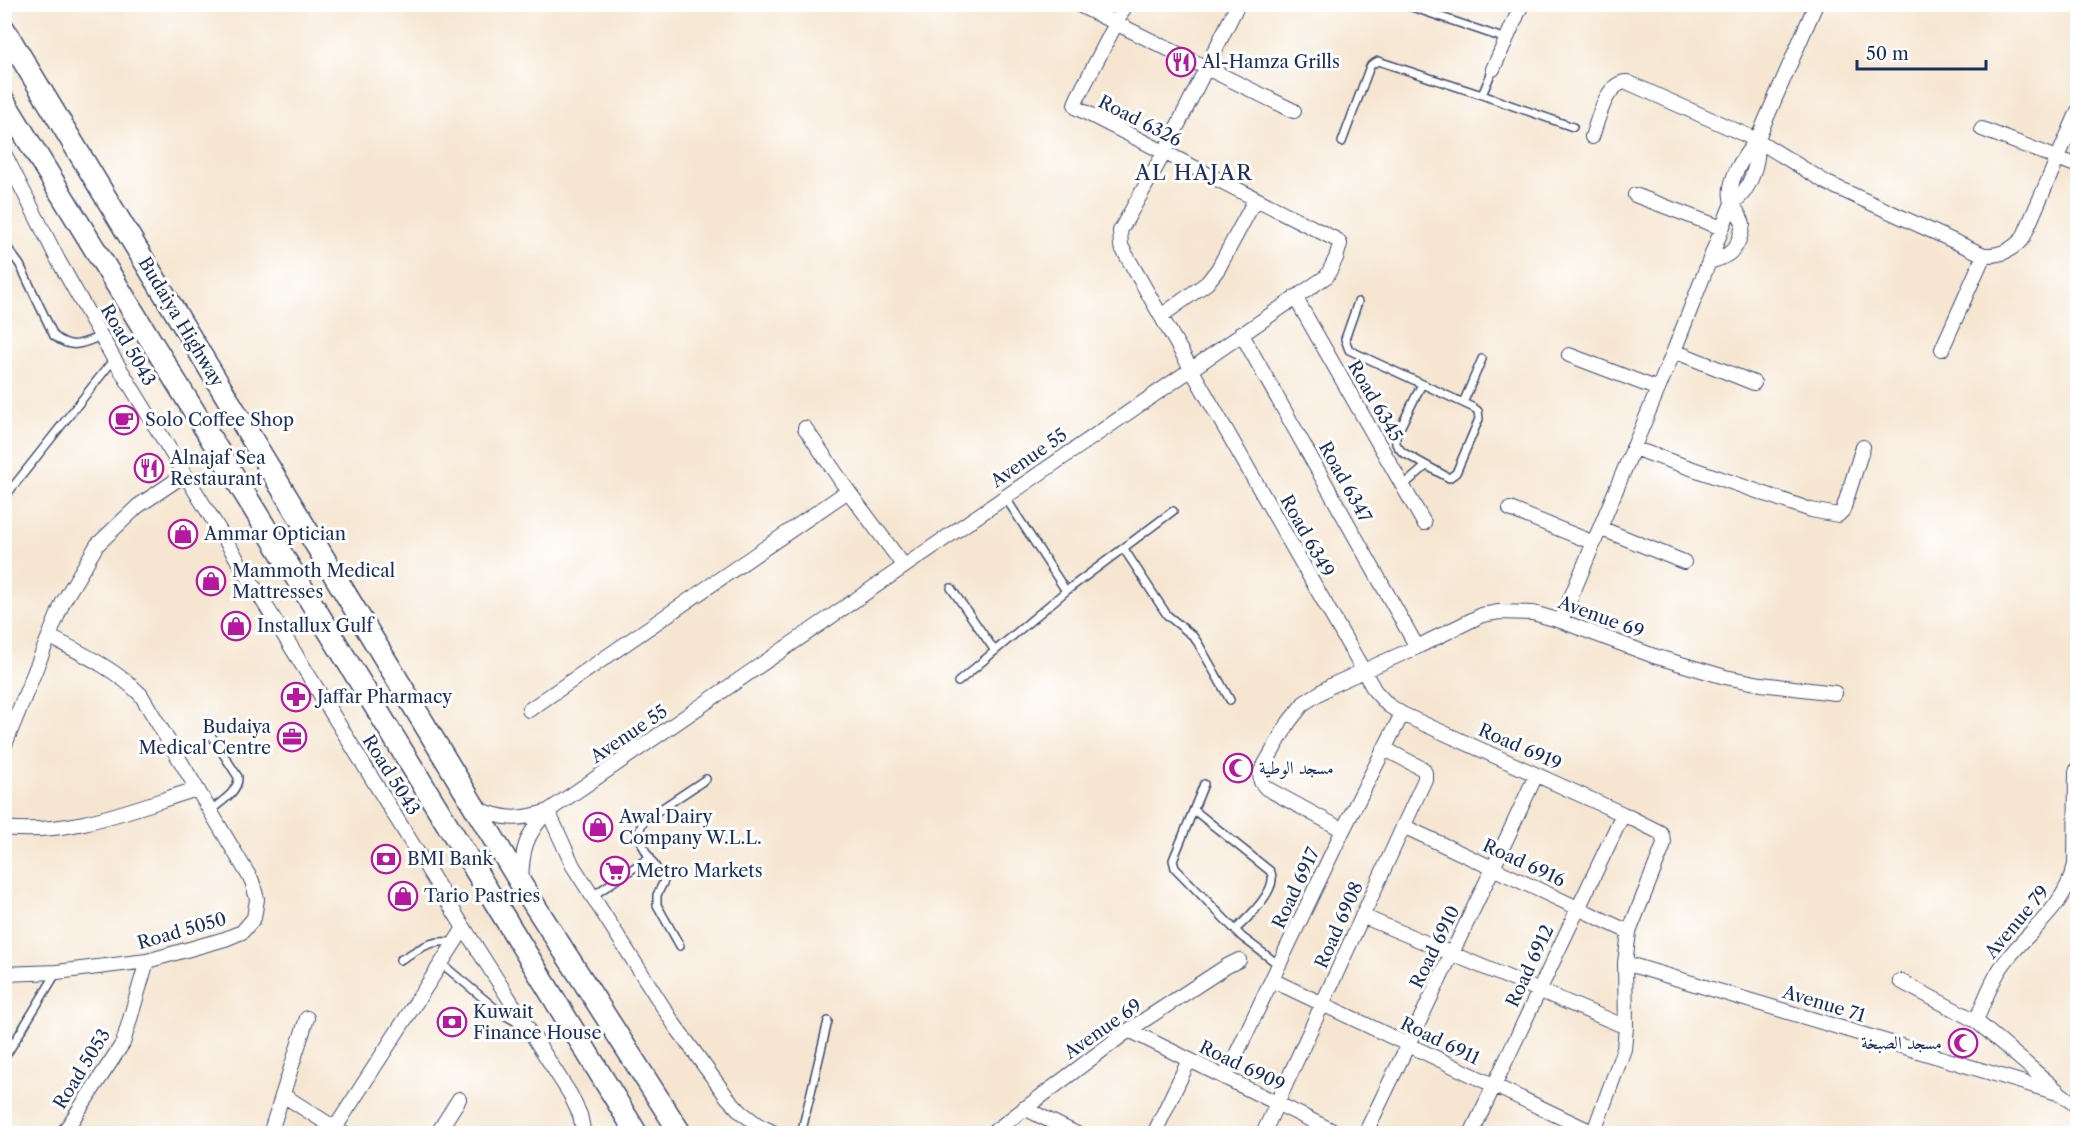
<svg xmlns="http://www.w3.org/2000/svg" width="2082" height="1138" font-family="'Libre Caslon Text',Amiri,serif">
  <style>
    .lines { fill: none; stroke-linecap: round; stroke-linejoin: round }
    .service-casing { stroke: #3c4a6f; stroke-width: 10 }
    .minor-casing { stroke: #3c4a6f; stroke-width: 16 }
    .primary-casing { stroke: #3c4a6f; stroke-width: 24 }
    .service { stroke: #fff; stroke-width: 7 }
    .minor { stroke: #fff; stroke-width: 14 }
    .primary { stroke: #fff; stroke-width: 21 }
    .labels { text-anchor: middle; dominant-baseline: central; stroke-width: 6; stroke-linejoin: round; paint-order: stroke }
    .poi-label { font-size: 18px; fill: #1b2f5e; stroke: #fff; text-anchor: start }
    .street-label { font-size: 18px; fill: #1b2f5e; stroke: #fff }
    .quarter-label { font-size: 21px; letter-spacing: 1.5px; fill: #1b2f5e; stroke: #fff }
  </style>
  <rect width="100%" height="100%" fill="#fff"/>
  <filter id="ink" filterUnits="userSpaceOnUse"><feTurbulence type="fractalNoise" baseFrequency=".0167" numOctaves="2"/><feDisplacementMap in="SourceGraphic" scale="12" xChannelSelector="R" yChannelSelector="G"/><feConvolveMatrix kernelMatrix="1 2 1 2 8 2 1 2 1" color-interpolation-filters="sRGB"/></filter>
  <filter id="wash" filterUnits="userSpaceOnUse"><feTurbulence type="fractalNoise" baseFrequency=".008" numOctaves="4" result="noise"/><feDisplacementMap in="SourceGraphic" scale="24" xChannelSelector="R" yChannelSelector="G"/><feGaussianBlur stdDeviation="1.35" result="paint"/><feColorMatrix in="noise" values="0 0 0 0 0 0 0 0 0 0 0 0 0 0 0 0 0 1.4 0 .05"/><feComposite in="paint" operator="in"/></filter>
  <g filter="url(#wash)">
    <rect width="100%" height="100%" fill="#f6e6d1"/>
  </g>
  <g filter="url(#ink)">
    <g class="lines">
      <g class="service-casing">
        <path id="service" d="M 1403,4 L 1506,39
          M 1482,95 L 1493,69
          M 1342,142 L 1369,69 L 1371,65 L 1378,61 L 1482,95 L 1573,127
          M 4,243 L 20,265 L 54,336 C 72,350 82,344 101,336
          M 1358,302 L 1345,339 L 1349,350 L 1474,408 L 1478,411 L 1479,419 L 1456,473 L 1449,478 L 1402,452 L 1396,444 L 1396,436 L 1422,384
          M 1463,403 L 1482,359
          M 1403,486 L 1426,466
          M 1005,497 L 1066,591
          M 4,498 L 114,359
          M 1124,549 L 1167,615 L 1193,636 L 1198,643 L 1230,700
          M 951,588 L 995,651
          M 958,682 L 1066,591 L 1173,511
          M 207,729 L 238,777 C 239,792 220,802 210,811
          M 1204,784 L 1173,860 L 1175,868 L 1242,937 L 1279,965
          M 1194,810 L 1270,871 C 1281,887 1247,919 1235,930
          M 591,897 L 650,857
          M 680,946 L 657,905 L 657,895 L 664,881 C 656,863 627,837 646,819 L 706,779
          M 400,960 C 420,949 431,938 455,943
          M 442,964 L 501,1013 L 523,1026
          M 4,1059 L 57,972
          M 801,1134 L 828,1021"/>
      </g>
      <g class="minor-casing">
        <path id="minor" d="M 1077,4 L 1294,111
          M 1238,4 L 1164,153 L 1120,231 L 1121,246 L 1375,691 L 1388,705 L 1402,714 L 1623,814 L 1661,833 L 1664,842 L 1663,847 L 1629,932 L 1625,963 L 1626,1027 L 1624,1049 L 1593,1134
          M 1493,69 L 1522,4
          M 1982,129 L 2078,166
          M 1592,137 C 1598,120 1606,82 1627,82 L 1757,140 L 1827,183 L 1984,255 C 2001,256 2012,250 2023,238 L 2078,111
          M 4,153 L 58,260 L 114,359 L 464,928 L 570,1094 L 580,1115 L 584,1134
          M 1635,195 L 1722,228
          M 1709,262 C 1732,256 1739,248 1743,224 C 1741,216 1735,210 1732,202 C 1725,182 1745,154 1757,140 L 1816,4
          M 1295,297 L 1424,523
          M 1161,316 L 1207,283 L 1218,269 L 1255,200
          M 1241,333 L 1417,647
          M 1942,349 L 1984,255
          M 1674,351 L 1754,383
          M 1569,355 L 1658,389
          M 805,428 L 848,491 L 904,566
          M 1633,448 L 1811,510 L 1838,515 L 1843,510 L 1863,447
          M 1510,509 L 1594,543
          M 1600,528 L 1684,562
          M 1561,621 L 1674,351 L 1732,203 C 1750,192 1760,161 1757,140
          M 529,710 L 848,491
          M 4,747 L 63,602 L 97,545 L 138,506 L 184,475
          M 475,808 C 503,819 517,821 546,812
          M 548,811 L 573,866 L 674,1024 L 727,1097 L 741,1112 L 758,1125 L 777,1134
          M 1403,826 L 1629,932
          M 4,828 C 71,836 134,808 197,789
          M 1343,830 L 1266,788 L 1261,782 L 1260,773 L 1289,722 L 1304,703 L 1332,685 L 1417,647 L 1482,615 L 1499,612 L 1533,613 L 1561,621 L 1654,656 L 1725,677 L 1761,684 L 1835,693
          M 521,882 C 522,850 525,835 548,811 L 1327,276 L 1336,258 L 1340,244 L 1337,240 L 1077,108 L 1075,104 L 1078,97 L 1126,4
          M 1362,916 L 1626,1027
          M 1625,963 L 2061,1094 L 2078,1107
          M 4,974 L 57,972 L 147,961 L 225,939 L 242,932 L 254,918 L 257,899 L 252,881 L 141,695 C 115,669 83,654 50,637
          M 1272,980 L 1594,1133
          M 1900,981 L 1976,1021 L 2058,1091
          M 1976,1021 C 1984,1002 1991,982 2002,966 C 2029,928 2062,913 2075,865 L 2076,772 L 2078,767
          M 1129,1030 L 1339,1134
          M 1225,1078 L 1343,830 L 1402,714
          M 283,1095 L 344,1134
          M 1024,1108 L 1077,1134
          M 335,1128 L 464,928
          M 63,1134 L 123,1043 L 147,961
          M 270,1134 L 307,1018
          M 437,1134 L 459,1099
          M 991,1134 L 1129,1030 L 1227,966 L 1239,960
          M 1154,1134 L 1189,1060
          M 1263,1134 L 1425,779 L 1425,773 L 1423,769 L 1385,749
          M 1365,1134 L 1493,868 L 1536,775
          M 1471,1134 L 1623,814"/>
      </g>
      <g class="primary-casing">
        <path id="primary" d="M 4,29 L 521,884 L 681,1134
          M 4,101 L 637,1134"/>
      </g>
      <use href="#service" class="service"/>
      <use href="#minor" class="minor"/>
      <use href="#primary" class="primary"/>
    </g>
  </g>
  <defs>
    <g id="restaurant-ring" transform="scale(1.5)"><circle r="9.5" fill="#fff" stroke="#b5179e" stroke-width="1.5"/><path d="M-5-6h1v4h1v-4h1v4h1v-4h1v5L-1.5 .5V6h-2V.5L-5-1ZM5-6V6H3V1.5H1.5Q1.5-4 5-6Z" fill="#b5179e"/></g>
    <g id="cafe-ring" transform="scale(1.5)"><circle r="9.5" fill="#fff" stroke="#b5179e" stroke-width="1.5"/><path d="M-5.5-4.5H6V0H3Q3 3.5 0 3.5H-2.5Q-5.5 3.5-5.5 0ZM3-3.2v2h1.7v-2ZM-6 4.5H4V6H-6Z" fill="#b5179e"/></g>
    <g id="shop-ring" transform="scale(1.5)"><circle r="9.5" fill="#fff" stroke="#b5179e" stroke-width="1.5"/><path d="M-5-2.5h2.3a2.7 3.5 0 0 1 5.4 0H5L5.5 6h-11ZM-1.5-2.5h3a1.5 2.3 0 0 0-3 0Z" fill="#b5179e"/></g>
    <g id="pharmacy-ring" transform="scale(1.5)"><circle r="9.5" fill="#fff" stroke="#b5179e" stroke-width="1.5"/><path d="M-2-6h4v4h4v4h-4v4h-4v-4h-4v-4h4Z" fill="#b5179e"/></g>
    <g id="office-ring" transform="scale(1.5)"><circle r="9.5" fill="#fff" stroke="#b5179e" stroke-width="1.5"/><path d="M-6-3h4V-5.5h4V-3h4V5H-6ZM-1-4.5V-3h2v-1.5ZM-6 0V1H6V0Z" fill="#b5179e"/></g>
    <g id="mosque-ring" transform="scale(1.5)"><circle r="9.5" fill="#fff" stroke="#b5179e" stroke-width="1.5"/><path d="M3.5-4.9A6 6 0 1 0 3.5 4.9A5 5 0 1 1 3.5-4.9Z" fill="#b5179e"/></g>
    <g id="bank-ring" transform="scale(1.5)"><circle r="9.5" fill="#fff" stroke="#b5179e" stroke-width="1.5"/><path d="M-6-4H6V4H-6ZM0-2.3a2.3 2.3 0 1 0 0 4.6a2.3 2.3 0 1 0 0-4.6Z" fill="#b5179e"/></g>
    <g id="supermarket-ring" transform="scale(1.5)"><circle r="9.5" fill="#fff" stroke="#b5179e" stroke-width="1.5"/><path d="M-6-5.5h2.5l.6 2H6L4.5 2H-2.5L-4.4-4H-6ZM-1.5 3.2a1.3 1.3 0 1 0 .1 0ZM3 3.2a1.3 1.3 0 1 0 .1 0Z" fill="#b5179e"/></g>
  </defs>
  <g fill-rule="evenodd">
    <use href="#restaurant-ring" x="1181" y="62"/>
    <use href="#cafe-ring" x="124" y="420"/>
    <use href="#restaurant-ring" x="149" y="468"/>
    <use href="#shop-ring" x="183" y="534"/>
    <use href="#shop-ring" x="211" y="581"/>
    <use href="#shop-ring" x="236" y="626"/>
    <use href="#pharmacy-ring" x="296" y="697"/>
    <use href="#office-ring" x="292" y="737"/>
    <use href="#mosque-ring" x="1238" y="768"/>
    <use href="#shop-ring" x="598" y="827"/>
    <use href="#bank-ring" x="386" y="859"/>
    <use href="#supermarket-ring" x="615" y="871"/>
    <use href="#shop-ring" x="403" y="896"/>
    <use href="#bank-ring" x="452" y="1022"/>
    <use href="#mosque-ring" x="1963" y="1043"/>
  </g>
  <g class="labels">
    <g class="poi-label">
      <text x="1202" y="62">Al-Hamza Grills</text>
      <text x="145" y="420">Solo Coffee Shop</text>
      <text x="170" y="458">Alnajaf Sea<tspan x="170" dy="21">Restaurant</tspan></text>
      <text x="204" y="534">Ammar Optician</text>
      <text x="232" y="571">Mammoth Medical<tspan x="232" dy="21">Mattresses</tspan></text>
      <text x="257" y="626">Installux Gulf</text>
      <text x="317" y="697">Jaffar Pharmacy</text>
      <text x="271" y="727" text-anchor="end">Budaiya<tspan x="271" dy="21">Medical Centre</tspan></text>
      <text x="1259" y="768">مسجد الوطية</text>
      <text x="619" y="817">Awal Dairy<tspan x="619" dy="21">Company W.L.L.</tspan></text>
      <text x="407" y="859">BMI Bank</text>
      <text x="636" y="871">Metro Markets</text>
      <text x="424" y="896">Tario Pastries</text>
      <text x="473" y="1012">Kuwait<tspan x="473" dy="21">Finance House</tspan></text>
      <text x="1942" y="1043" text-anchor="end">مسجد الصبخة</text>
    </g>
    <g class="street-label">
      <text transform="translate(1140 121) rotate(27)">Road 6326</text>
      <text transform="translate(181 322) rotate(59)">Budaiya Highway</text>
      <text transform="translate(128 345) rotate(60)">Road 5043</text>
      <text transform="translate(1375 401) rotate(60)">Road 6345</text>
      <text transform="translate(1029 458) rotate(-35)">Avenue 55</text>
      <text transform="translate(1345 482) rotate(61)">Road 6347</text>
      <text transform="translate(1307 536) rotate(61)">Road 6349</text>
      <text transform="translate(1601 617) rotate(20)">Avenue 69</text>
      <text transform="translate(629 734) rotate(-34)">Avenue 55</text>
      <text transform="translate(1520 747) rotate(24)">Road 6919</text>
      <text transform="translate(391 775) rotate(58)">Road 5043</text>
      <text transform="translate(1524 863) rotate(25)">Road 6916</text>
      <text transform="translate(1296 888) rotate(-65)">Road 6917</text>
      <text transform="translate(2017 922) rotate(-50)">Avenue 79</text>
      <text transform="translate(1339 925) rotate(-66)">Road 6908</text>
      <text transform="translate(182 931) rotate(-16)">Road 5050</text>
      <text transform="translate(1435 947) rotate(-64)">Road 6910</text>
      <text transform="translate(1530 966) rotate(-65)">Road 6912</text>
      <text transform="translate(1824 1004) rotate(17)">Avenue 71</text>
      <text transform="translate(1103 1029) rotate(-35)">Avenue 69</text>
      <text transform="translate(1440 1041) rotate(26)">Road 6911</text>
      <text transform="translate(1242 1066) rotate(26)">Road 6909</text>
      <text transform="translate(82 1069) rotate(-58)">Road 5053</text>
    </g>
    <g class="quarter-label">
      <text x="1194" y="172">AL HAJAR</text>
    </g>
  </g>
  <rect width="2082" height="1138" fill="none" stroke="#fff" stroke-width="24"/>
  <path d="M1857 60v9h129v-9" fill="none" stroke="#1b2f5e" stroke-width="3"/>
  <text x="1866" y="60" font-size="18" fill="#1b2f5e" stroke="#ffffff" stroke-width="4.5" paint-order="stroke">50 m</text>
</svg>
